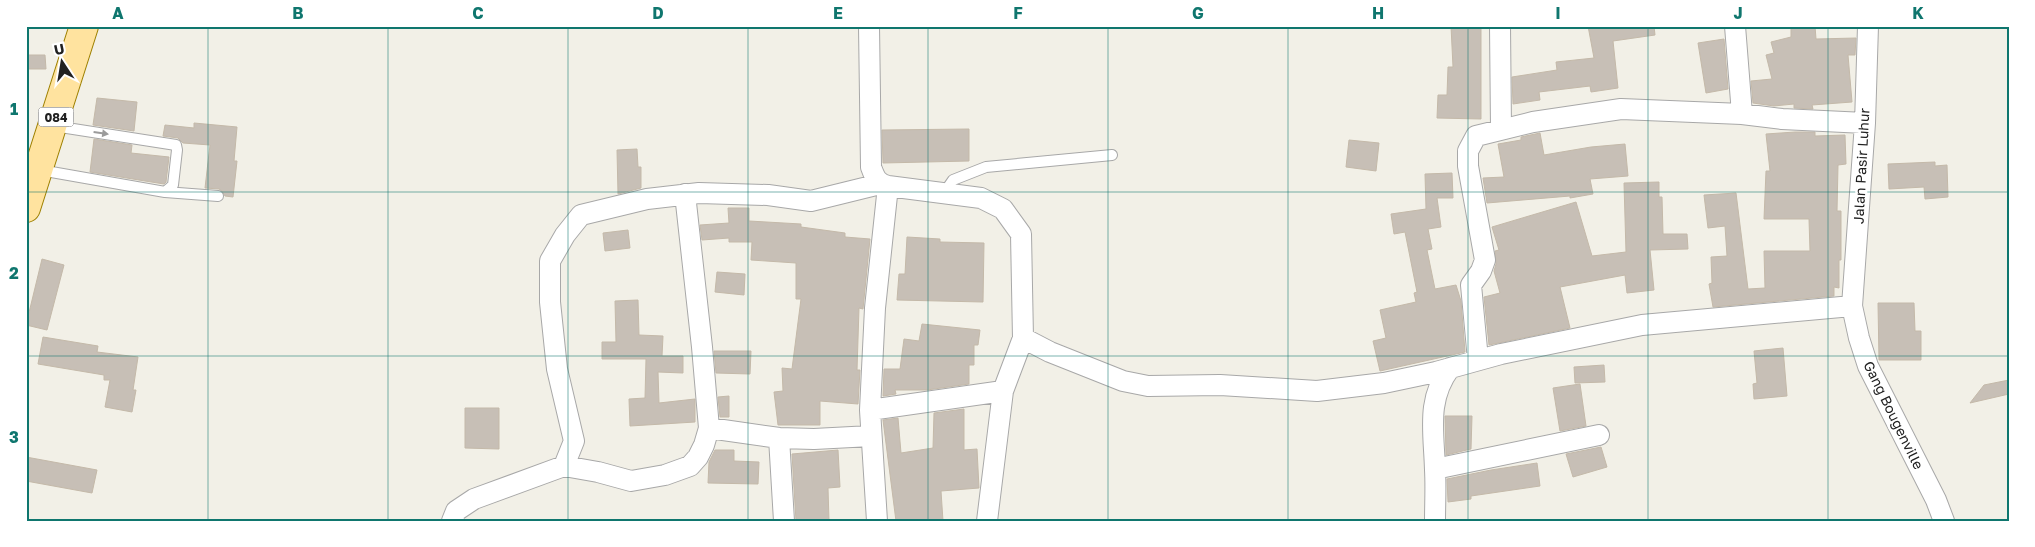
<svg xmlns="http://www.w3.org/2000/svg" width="2035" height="547" font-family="'Golos Text',sans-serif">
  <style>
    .building { fill: #c7bfb6; stroke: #c4b9a9 }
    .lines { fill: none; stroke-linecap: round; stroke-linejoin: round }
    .service-casing { stroke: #a8a8a8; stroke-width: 12 }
    .minor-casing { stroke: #a8a8a8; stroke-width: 22 }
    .primary-casing { stroke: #9e8000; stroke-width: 30 }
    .service { stroke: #fff; stroke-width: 10 }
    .minor { stroke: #fff; stroke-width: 20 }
    .primary { stroke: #ffe39f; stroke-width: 28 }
    .oneway { fill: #9b9b9b }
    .grid { fill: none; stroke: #0f766e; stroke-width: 1; stroke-opacity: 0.55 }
    .labels { text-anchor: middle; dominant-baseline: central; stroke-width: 5; stroke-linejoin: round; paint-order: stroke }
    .shield { fill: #fff; stroke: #646464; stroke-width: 1 }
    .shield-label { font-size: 12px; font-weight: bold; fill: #212121 }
    .street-label { font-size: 14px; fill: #212121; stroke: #fff }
    .neatline { fill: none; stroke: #0f766e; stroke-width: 2 }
    .grid-label { font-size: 16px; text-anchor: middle; font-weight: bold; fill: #0f766e }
  </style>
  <rect width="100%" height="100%" fill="#f2f0e7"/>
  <path class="building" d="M 1451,26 L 1481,26 L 1481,119 L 1437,118 L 1438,95 L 1447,95 L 1448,67 L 1453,67 Z
    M 1588,26 L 1654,26 L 1655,35 L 1613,41 L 1618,88 L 1591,92 L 1590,86 L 1539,92 L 1540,100 L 1513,104 L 1512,77 L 1557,70 L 1556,62 L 1594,58 Z
    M 1791,26 L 1815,26 L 1816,39 L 1856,38 L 1855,55 L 1848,55 L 1852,102 L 1812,105 L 1813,109 L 1794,108 L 1794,104 L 1774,106 L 1753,103 L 1751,81 L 1772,79 L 1766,55 L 1774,53 L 1771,42 L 1791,37 Z
    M 1724,39 L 1728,89 L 1706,93 L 1698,43 Z
    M 26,55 L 45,55 L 46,69 L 26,69 Z
    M 97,98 L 137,102 L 134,131 L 93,125 Z
    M 194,123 L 237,127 L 234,161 L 237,161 L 233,197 L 225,196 L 222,191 L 219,189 L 205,188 L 210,145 L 183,143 L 178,138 L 163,136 L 165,125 L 194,128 Z
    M 969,129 L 969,161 L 883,163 L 882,130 Z
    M 1795,132 L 1815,132 L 1815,136 L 1845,135 L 1846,164 L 1838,165 L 1837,211 L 1841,211 L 1841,260 L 1839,260 L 1839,288 L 1834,287 L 1834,296 L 1713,307 L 1709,284 L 1712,283 L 1711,257 L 1727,256 L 1725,226 L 1708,228 L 1704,195 L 1736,193 L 1748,289 L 1765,288 L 1764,251 L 1810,251 L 1809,219 L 1764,219 L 1766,171 L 1770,171 L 1766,134 Z
    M 1540,133 L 1544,155 L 1591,147 L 1625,144 L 1628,176 L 1590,179 L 1593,194 L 1570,198 L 1570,196 L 1487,203 L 1483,178 L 1504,177 L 1498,144 L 1521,140 L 1521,137 Z
    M 94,139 L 132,145 L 131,153 L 169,157 L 166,182 L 164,184 L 145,181 L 90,172 Z
    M 1349,140 L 1379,143 L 1376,171 L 1346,167 Z
    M 637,149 L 638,167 L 641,167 L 641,188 L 618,194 L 617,150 Z
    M 1935,162 L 1935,166 L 1947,165 L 1948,197 L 1925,199 L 1924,187 L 1889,189 L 1888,164 Z
    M 1452,173 L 1453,198 L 1437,198 L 1441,227 L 1428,229 L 1432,249 L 1427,250 L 1435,289 L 1456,285 L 1461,301 L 1465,352 L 1380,371 L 1373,341 L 1386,338 L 1380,310 L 1416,302 L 1414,293 L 1417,292 L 1405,232 L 1394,234 L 1391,214 L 1426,209 L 1425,174 Z
    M 1659,182 L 1659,197 L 1662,197 L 1663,234 L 1687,234 L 1688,249 L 1650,250 L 1654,290 L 1627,293 L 1625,275 L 1560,287 L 1570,328 L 1489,345 L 1484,297 L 1500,293 L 1494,271 L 1496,264 L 1495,251 L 1499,250 L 1492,227 L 1576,202 L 1592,256 L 1626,252 L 1624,183 Z
    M 728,208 L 749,208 L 749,221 L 801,224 L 801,227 L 845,233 L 845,237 L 870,239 L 863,309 L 859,308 L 857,370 L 860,370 L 858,404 L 820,401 L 820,425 L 778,425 L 774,392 L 783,391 L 782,368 L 792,369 L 801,299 L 796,299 L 796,263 L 751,260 L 752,242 L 729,242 L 729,238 L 702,240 L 700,225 L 729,223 Z
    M 628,230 L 630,248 L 605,251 L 603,233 Z
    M 907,237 L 940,239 L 940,242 L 984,243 L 983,302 L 897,300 L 899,274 L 905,274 Z
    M 42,259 L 64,265 L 47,330 L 26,325 Z
    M 717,272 L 745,274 L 744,295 L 715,292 Z
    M 638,300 L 639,335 L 663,336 L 662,356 L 683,356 L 683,373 L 658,372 L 659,403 L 695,399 L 695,422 L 630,426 L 629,399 L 645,398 L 646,359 L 602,359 L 602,342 L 616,342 L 615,301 Z
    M 1878,303 L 1914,303 L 1915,331 L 1921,331 L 1921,360 L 1879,360 Z
    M 922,324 L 980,330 L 978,345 L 974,345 L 974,365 L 969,365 L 969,384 L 927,390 L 895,390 L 896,394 L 883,396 L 884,369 L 900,369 L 904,339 L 919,341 Z
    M 43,337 L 98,346 L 97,352 L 138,357 L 133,390 L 136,390 L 132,412 L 105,407 L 110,380 L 104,380 L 104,375 L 38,364 Z
    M 1783,348 L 1787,396 L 1754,399 L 1753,384 L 1757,383 L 1754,351 Z
    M 714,351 L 751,351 L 750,374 L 716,373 Z
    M 1604,365 L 1605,382 L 1575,383 L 1574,367 Z
    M 2009,380 L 2009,394 L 1970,403 L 1984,385 Z
    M 1580,384 L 1586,426 L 1560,431 L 1553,388 Z
    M 729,396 L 729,417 L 720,417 L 718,397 Z
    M 465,408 L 499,408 L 499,449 L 465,448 Z
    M 964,409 L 964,450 L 977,449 L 979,488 L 941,491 L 943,521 L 896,521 L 883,420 L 898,418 L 901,453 L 933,448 L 934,413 Z
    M 1445,416 L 1472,416 L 1471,449 L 1446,455 Z
    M 1601,447 L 1607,467 L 1573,477 L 1566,454 Z
    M 715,450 L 734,450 L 734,461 L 759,462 L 758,484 L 708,483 L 709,462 Z
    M 838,450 L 840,487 L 828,488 L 829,521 L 796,521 L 792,454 Z
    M 26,457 L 97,470 L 92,493 L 26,481 Z
    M 1537,463 L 1540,486 L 1471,496 L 1471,499 L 1448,502 L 1447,479 L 1491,470 Z"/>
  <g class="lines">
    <g class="service-casing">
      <path id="service" d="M 54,126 L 176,145 L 177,150 L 173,185 L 165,192
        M 40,170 L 165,192 L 218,196
        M 944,193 L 953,180 L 986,167 L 1112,155"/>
    </g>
    <g class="minor-casing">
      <path id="minor" d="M 869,26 L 871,167 C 875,178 877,183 888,186 L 981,198 L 1003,209 L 1021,234 L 1023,338 L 1003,391 L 870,410
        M 1500,26 L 1501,129
        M 1735,26 L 1742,114
        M 1868,26 L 1865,123 L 1852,306 L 1859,338 L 1868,366 L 1936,500 L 1944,521
        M 1023,338 L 1050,352 L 1123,381 L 1148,386 L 1220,385 L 1317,391 L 1384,383 L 1436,372 L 1501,354 L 1642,325 L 1852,306
        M 1478,360 L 1471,285 L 1481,271 L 1485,260 L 1468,166 L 1468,151 L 1476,136 L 1533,122 L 1621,109 L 1742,114 L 1782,119 L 1865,123
        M 709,428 L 779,438 L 814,439 L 871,436
        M 779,438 L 784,521
        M 564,466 L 574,441 L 557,369 L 550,302 L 550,261 L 565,235 L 581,215 L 647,199 L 699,193 L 768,195 L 811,201 L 880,184
        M 1435,469 L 1599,435
        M 452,521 L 456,511 L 474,499 L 564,466 L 598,472 L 631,481 L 665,475 L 690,466 L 698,457 L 704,445 L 709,428 L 702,347 L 685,194
        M 877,521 L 870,410 L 875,308 L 888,186
        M 987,521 L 1003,391
        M 1435,521 C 1435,504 1436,487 1435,470 C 1434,432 1426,400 1450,368"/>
    </g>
    <g class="primary-casing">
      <path id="primary" d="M 26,208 L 84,26"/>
    </g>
    <use href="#service" class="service"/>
    <use href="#minor" class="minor"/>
    <use href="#primary" class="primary"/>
  </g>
  <defs><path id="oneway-solid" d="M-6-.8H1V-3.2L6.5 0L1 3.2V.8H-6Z" transform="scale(1.25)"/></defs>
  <use class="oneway" href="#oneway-solid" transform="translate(101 133) rotate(8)"/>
  <path class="grid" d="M 208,26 L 208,521M 388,26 L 388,521M 568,26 L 568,521M 748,26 L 748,521M 928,26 L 928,521M 1108,26 L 1108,521M 1288,26 L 1288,521M 1468,26 L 1468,521M 1648,26 L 1648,521M 1828,26 L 1828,521M 26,192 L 2009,192M 26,356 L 2009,356"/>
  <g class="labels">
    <rect class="shield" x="38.5" y="107.5" width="35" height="19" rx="4"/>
    <g class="shield-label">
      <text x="56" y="117">084</text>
    </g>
    <g class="street-label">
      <text transform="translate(1861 166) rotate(-87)">Jalan Pasir Luhur</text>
      <text transform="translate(1894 415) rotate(64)">Gang Bougenville</text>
    </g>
  </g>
  <rect width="2035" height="547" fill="none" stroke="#ffffff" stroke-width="55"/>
  <g transform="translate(62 62) rotate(348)" stroke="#ffffff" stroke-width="4" paint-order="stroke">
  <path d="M0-4L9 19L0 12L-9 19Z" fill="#212121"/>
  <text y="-8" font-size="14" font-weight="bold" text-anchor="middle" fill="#212121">U</text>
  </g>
  <rect x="28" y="28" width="1980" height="492" class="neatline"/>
  <g class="grid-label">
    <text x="118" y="19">A</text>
    <text x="298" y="19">B</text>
    <text x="478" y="19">C</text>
    <text x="658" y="19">D</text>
    <text x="838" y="19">E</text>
    <text x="1018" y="19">F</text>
    <text x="1198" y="19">G</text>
    <text x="1378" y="19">H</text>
    <text x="1558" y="19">I</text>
    <text x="1738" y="19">J</text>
    <text x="1918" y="19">K</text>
    <text x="14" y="115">1</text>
    <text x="14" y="279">2</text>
    <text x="14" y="443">3</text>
  </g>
</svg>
